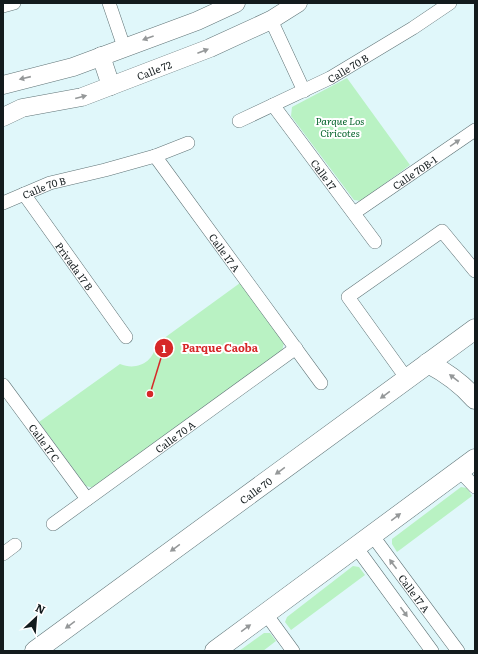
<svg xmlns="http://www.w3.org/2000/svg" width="478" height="654" font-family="Literata,serif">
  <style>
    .green { fill: #b9f2c3 }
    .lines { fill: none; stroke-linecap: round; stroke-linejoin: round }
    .minor-casing { stroke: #607477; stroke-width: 14 }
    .secondary-casing { stroke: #607477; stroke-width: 19 }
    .primary-casing { stroke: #607477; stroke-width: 21 }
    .minor { stroke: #fff; stroke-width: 13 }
    .secondary { stroke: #fff; stroke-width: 18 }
    .primary { stroke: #fff; stroke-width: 20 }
    .oneway { fill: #959899 }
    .labels { text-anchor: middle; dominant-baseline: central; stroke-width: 4; stroke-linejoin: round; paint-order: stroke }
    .street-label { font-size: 10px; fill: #131b1d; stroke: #fff }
    .park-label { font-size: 10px; font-style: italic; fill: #05642b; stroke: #fff }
    .leader { fill: none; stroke: #d62828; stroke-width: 1.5 }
    .callout-dot { fill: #d62828; stroke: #fff; stroke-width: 1.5 }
    .mark-label { font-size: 12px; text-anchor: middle; font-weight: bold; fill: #fff }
    .callout-label { font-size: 11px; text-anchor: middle; font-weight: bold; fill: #d62828; stroke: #fff; stroke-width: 4; stroke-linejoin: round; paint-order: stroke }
  </style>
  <rect width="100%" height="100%" fill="#e0f7fa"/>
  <path class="green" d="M 347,78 L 410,165 L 361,201 L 354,200 L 291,116 L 292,107 Z
    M 240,283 L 284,343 L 282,351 L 94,488 L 86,486 L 39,422 L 120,364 C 137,371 154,362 156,344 Z
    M 461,487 L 467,488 L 472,496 L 397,552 L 392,544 L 392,539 Z
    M 353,566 L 359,567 L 365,575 L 291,630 L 285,622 L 287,617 Z
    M 264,633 L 270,633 L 276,641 L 263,651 L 239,651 Z"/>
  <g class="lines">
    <g class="minor-casing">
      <g id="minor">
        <path d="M 109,3 L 124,47"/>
        <path d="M 3,6 L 14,3"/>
        <path d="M 271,20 L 304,91"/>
        <path id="s1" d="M 273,105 L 375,242"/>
        <path id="s2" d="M 239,121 L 330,78 L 413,28 L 450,3"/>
        <path id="s3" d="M 155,156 L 321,383"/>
        <path id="s4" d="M 24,194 L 126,337"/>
        <path id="s5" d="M 3,203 L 50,183 L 105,170 L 155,156 L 188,143"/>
        <path id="s6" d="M 354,213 L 475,130"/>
        <path d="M 407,379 L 348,297 L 442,231 L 475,271"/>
        <path id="s7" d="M 3,385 L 87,499"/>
        <path d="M 459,470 L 475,487"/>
        <path id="s8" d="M 53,524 L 296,348"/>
        <path id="s9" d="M 372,535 L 458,651"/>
        <path d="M 356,547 L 432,651"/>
        <path d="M 3,554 L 15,545"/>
        <path d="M 266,614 L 293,651"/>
      </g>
    </g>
    <g class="secondary-casing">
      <g id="secondary">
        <path d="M 101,56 L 111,86"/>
        <path d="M 3,85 L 73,67 L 197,21 L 236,3"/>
        <path id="s10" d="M 3,117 L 22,108 L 82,97 L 210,48 L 271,20 L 298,3"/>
      </g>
    </g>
    <g class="primary-casing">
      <g id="primary">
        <path d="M 428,363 C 447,373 461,383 475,399"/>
        <path id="s11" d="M 35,651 L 475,329"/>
        <path d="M 215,651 L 475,459"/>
      </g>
    </g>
    <use href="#minor" class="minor"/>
    <use href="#secondary" class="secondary"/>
    <use href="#primary" class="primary"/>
  </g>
  <defs><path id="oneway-solid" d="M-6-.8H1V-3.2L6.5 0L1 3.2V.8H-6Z"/></defs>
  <g class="oneway">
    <use href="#oneway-solid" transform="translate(148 38) rotate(160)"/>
    <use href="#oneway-solid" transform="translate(203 51) rotate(-21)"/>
    <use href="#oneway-solid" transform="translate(25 78) rotate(167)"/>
    <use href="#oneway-solid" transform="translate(81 97) rotate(-15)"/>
    <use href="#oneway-solid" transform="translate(455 143) rotate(-34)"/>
    <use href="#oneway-solid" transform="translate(454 378) rotate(-142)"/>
    <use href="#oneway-solid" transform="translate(385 395) rotate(144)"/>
    <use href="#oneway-solid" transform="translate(280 471) rotate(144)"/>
    <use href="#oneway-solid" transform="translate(396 517) rotate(-37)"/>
    <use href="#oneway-solid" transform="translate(175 548) rotate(144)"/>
    <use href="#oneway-solid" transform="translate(393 564) rotate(-127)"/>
    <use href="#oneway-solid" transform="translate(404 612) rotate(54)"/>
    <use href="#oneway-solid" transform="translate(70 625) rotate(144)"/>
    <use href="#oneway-solid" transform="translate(246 628) rotate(-36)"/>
  </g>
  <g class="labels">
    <g class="street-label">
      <text stroke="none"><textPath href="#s2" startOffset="121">Calle 70 B</textPath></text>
      <text stroke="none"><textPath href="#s10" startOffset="159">Calle 72</textPath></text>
      <text stroke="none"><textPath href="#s6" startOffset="73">Calle 70B-1</textPath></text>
      <text stroke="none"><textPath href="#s1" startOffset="86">Calle 17</textPath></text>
      <text stroke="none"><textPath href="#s5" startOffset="44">Calle 70 B</textPath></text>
      <text stroke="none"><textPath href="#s3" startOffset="119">Calle 17 A</textPath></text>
      <text stroke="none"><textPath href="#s4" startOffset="88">Privada 17 B</textPath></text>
      <text stroke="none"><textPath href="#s8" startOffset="150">Calle 70 A</textPath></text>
      <text stroke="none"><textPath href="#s7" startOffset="71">Calle 17 C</textPath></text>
      <text stroke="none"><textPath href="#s11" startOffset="273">Calle 70</textPath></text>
      <text stroke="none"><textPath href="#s9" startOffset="72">Calle 17 A</textPath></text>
    </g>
    <g class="park-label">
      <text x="340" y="120">Parque Los<tspan x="340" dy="12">Ciricotes</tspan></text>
    </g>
  </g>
  <path class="leader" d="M150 394L164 348"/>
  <g class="callout-dot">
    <circle cx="150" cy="394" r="4"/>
    <circle cx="164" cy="348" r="10"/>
  </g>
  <g class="mark-label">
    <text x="164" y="353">1</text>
  </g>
  <g class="callout-label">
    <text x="220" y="352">Parque Caoba</text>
  </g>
  <rect width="478" height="654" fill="none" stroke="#131b1d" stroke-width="8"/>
  <g transform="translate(36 618) rotate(26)" stroke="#ffffff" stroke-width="3" paint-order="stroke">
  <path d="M0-3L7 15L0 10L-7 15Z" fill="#131b1d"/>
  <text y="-6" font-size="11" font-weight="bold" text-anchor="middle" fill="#131b1d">N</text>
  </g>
</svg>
